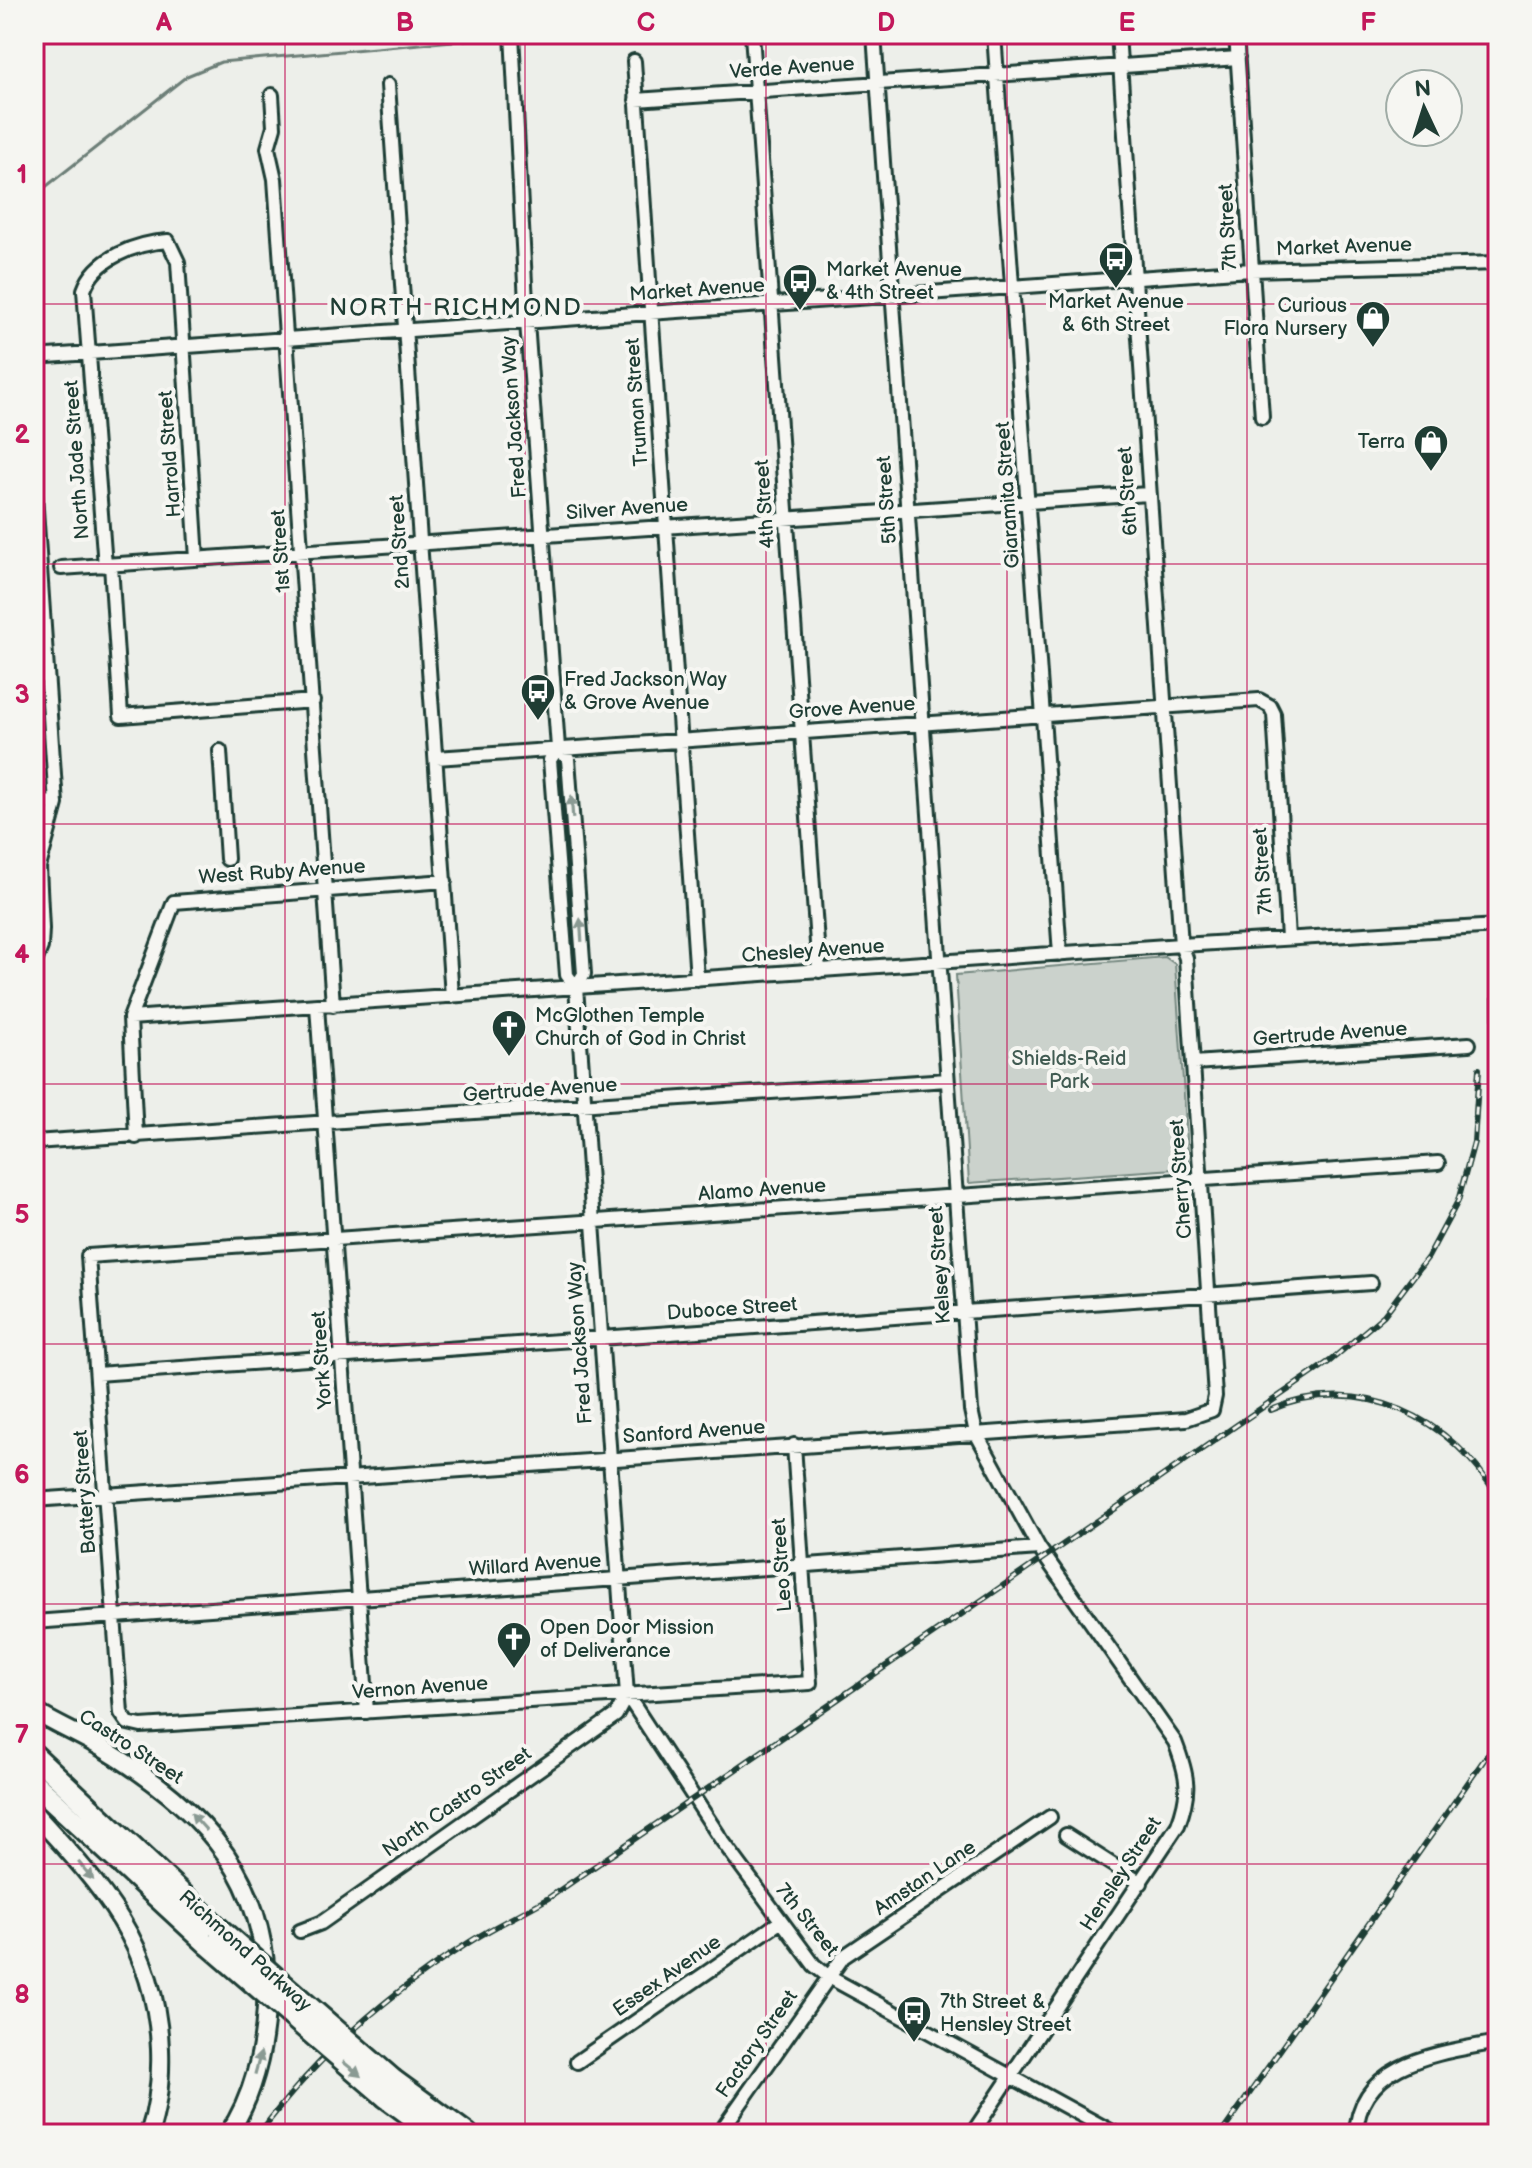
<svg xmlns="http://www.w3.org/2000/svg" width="1532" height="2168" font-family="'Balsamiq Sans',sans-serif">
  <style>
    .green { fill: #cbd2cc; stroke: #758880; stroke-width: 2 }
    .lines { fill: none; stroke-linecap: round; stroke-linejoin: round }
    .stream { stroke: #6c7e77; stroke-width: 3 }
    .minor-casing { stroke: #1f3d34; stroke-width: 18 }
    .major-casing { stroke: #1f3d34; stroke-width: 22 }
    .highway-casing { stroke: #1f3d34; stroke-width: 26 }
    .minor { stroke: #f6f6f2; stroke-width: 12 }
    .major { stroke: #f6f6f2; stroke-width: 16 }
    .highway { stroke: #f6f6f2; stroke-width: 20 }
    .rail-casing { stroke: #1f3d34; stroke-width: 6 }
    .rail { stroke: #f6f6f2; stroke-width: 3; stroke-dasharray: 9; stroke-linecap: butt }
    .highway-bridge-casing { stroke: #1f3d34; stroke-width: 26; stroke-linecap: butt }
    .highway-bridge { stroke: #f6f6f2; stroke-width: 20 }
    .oneway { fill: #8a9a93 }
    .grid { fill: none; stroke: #c2185b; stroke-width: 2; stroke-opacity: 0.55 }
    .labels { text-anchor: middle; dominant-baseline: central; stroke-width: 8; stroke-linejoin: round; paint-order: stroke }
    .street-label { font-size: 20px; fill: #1f3d34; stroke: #f6f6f2 }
    .poi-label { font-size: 20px; fill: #1f3d34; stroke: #f6f6f2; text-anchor: start }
    .park-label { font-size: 20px; fill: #415b52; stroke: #f6f6f2 }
    .quarter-label { font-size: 24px; letter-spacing: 2px; fill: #1f3d34; stroke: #f6f6f2 }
    .neatline { fill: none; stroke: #c2185b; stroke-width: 3 }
    .grid-label { font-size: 26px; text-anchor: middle; font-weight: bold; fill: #c2185b }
  </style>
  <rect width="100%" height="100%" fill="#edefea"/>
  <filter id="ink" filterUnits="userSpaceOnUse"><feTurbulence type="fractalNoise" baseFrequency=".0125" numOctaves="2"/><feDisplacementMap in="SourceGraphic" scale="16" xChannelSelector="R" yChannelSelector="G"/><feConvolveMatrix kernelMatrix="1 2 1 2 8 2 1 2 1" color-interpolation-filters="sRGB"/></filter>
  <g filter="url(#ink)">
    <path class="green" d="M 1165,957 L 1175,964 L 1189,1168 L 969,1183 L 956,975 Z"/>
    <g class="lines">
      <path class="stream" d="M 34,196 L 187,76 L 221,62 L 509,36"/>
      <g class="minor-casing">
        <path id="minor" d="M 512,34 L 527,322 L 558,748 L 568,759 L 584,974 L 576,987
          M 752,34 L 819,971
          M 874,34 L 971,1410 L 976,1433 L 1039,1548 L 1175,1742 C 1188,1776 1191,1791 1178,1825 L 972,2134
          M 994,34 L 1060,954
          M 1236,34 L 1262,417
          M 634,61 L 697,979
          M 388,85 L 452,996
          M 272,95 L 274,127 L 268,148 L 275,179 L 333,1005
          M 636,100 L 1238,58
          M 34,357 L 1250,270 L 1498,263
          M 34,479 L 56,804 L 39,867 L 42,929 L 41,947 L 34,964
          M 111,565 L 121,716 L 313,701
          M 105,566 L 84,290 C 95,258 136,243 168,241 L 178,262 L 197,559
          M 61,568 L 1148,494
          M 558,748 L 550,760 L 567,975 L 576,987 L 627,1695 L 721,1839 L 814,1965 L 829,1977 L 1116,2134
          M 220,751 L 227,859
          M 436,758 L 1259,700 L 1270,706 L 1274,714 L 1288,938
          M 34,800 L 56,804
          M 317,1006 L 367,1712
          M 130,1018 L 1181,945 L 1498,926
          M 1194,1063 L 1469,1044
          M 136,1137 L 130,1018 L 174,902 L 445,881
          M 34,1142 L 947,1080
          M 97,1374 L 1371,1283
          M 794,1445 L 810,1683 L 141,1726 L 128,1723 L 121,1713 L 88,1256 L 1438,1163
          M 34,1500 L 1186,1419 L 1212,1410 L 1215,1396 L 1186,958 L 1181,945 L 1118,34
          M 34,1622 L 1039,1548
          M 1066,1835 L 1141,1883
          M 300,1931 L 321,1923 L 616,1715 L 627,1695
          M 577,2062 L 780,1922
          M 719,2134 L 843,1957 L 1050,1817
          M 1356,2134 C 1359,2060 1442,2053 1498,2042"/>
      </g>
      <g class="major-casing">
        <path id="major" d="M 34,1711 C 56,1725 81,1735 104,1749 C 206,1811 272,1881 266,2007 C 264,2050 253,2098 228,2134
          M 34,1813 C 101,1886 156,1945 160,2049 C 161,2077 158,2108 149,2134"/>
      </g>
      <g class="highway-casing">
        <path id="highway" d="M 34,1755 L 217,1927
          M 34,1783 L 209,1945
          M 393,2080 L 467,2134
          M 386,2097 L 436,2134"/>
      </g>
      <use href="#minor" class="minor"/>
      <use href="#major" class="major"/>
      <use href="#highway" class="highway"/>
      <g class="rail-casing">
        <path id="rail" d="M 1494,34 L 1493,927 L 1498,1214
          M 1271,1410 C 1360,1372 1453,1418 1498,1498
          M 259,2134 C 314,2059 387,1995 465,1945 C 492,1927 522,1914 550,1897 L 1330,1361 L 1384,1315 L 1428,1257 L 1458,1201 L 1474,1142 L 1479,1069
          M 1221,2134 L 1498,1740"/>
      </g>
      <use href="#rail" class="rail"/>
      <g class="highway-bridge-casing">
        <path id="highway-bridge" d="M 217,1927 L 393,2080
          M 209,1945 L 386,2097"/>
      </g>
      <use href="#highway-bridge" class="highway-bridge"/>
    </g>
    <defs><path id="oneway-solid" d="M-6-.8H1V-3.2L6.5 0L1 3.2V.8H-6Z" transform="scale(2)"/></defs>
    <g class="oneway">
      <use href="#oneway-solid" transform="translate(572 807) rotate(-94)"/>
      <use href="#oneway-solid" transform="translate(581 930) rotate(-94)"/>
      <use href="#oneway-solid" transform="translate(199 1822) rotate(-132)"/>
      <use href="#oneway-solid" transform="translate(86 1871) rotate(50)"/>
      <use href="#oneway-solid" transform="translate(258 2063) rotate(-75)"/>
      <use href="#oneway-solid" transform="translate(352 2069) rotate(39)"/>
    </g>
  </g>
  <path class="grid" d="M 285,34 L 285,2134M 525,34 L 525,2134M 766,34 L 766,2134M 1007,34 L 1007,2134M 1247,34 L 1247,2134M 34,304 L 1498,304M 34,564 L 1498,564M 34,824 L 1498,824M 34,1084 L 1498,1084M 34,1344 L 1498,1344M 34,1604 L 1498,1604M 34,1864 L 1498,1864"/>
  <defs>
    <g id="bus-pin" transform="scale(1.8)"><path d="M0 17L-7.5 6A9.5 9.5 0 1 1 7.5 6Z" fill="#1f3d34" stroke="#f6f6f2"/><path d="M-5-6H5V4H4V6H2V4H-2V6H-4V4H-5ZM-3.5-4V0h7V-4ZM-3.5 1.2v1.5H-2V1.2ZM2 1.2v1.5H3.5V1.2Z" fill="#fff"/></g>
    <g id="shop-pin" transform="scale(1.8)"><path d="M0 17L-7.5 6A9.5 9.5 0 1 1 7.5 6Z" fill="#1f3d34" stroke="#f6f6f2"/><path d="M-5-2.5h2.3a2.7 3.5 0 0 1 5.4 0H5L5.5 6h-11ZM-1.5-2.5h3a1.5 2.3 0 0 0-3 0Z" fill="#fff"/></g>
    <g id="church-pin" transform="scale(1.8)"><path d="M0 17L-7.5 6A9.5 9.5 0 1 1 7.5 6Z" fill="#1f3d34" stroke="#f6f6f2"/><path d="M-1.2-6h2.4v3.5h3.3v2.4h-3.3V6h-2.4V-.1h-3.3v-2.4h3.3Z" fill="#fff"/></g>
  </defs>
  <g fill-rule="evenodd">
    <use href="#bus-pin" x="1116" y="259"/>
    <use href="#bus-pin" x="800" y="281"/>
    <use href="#shop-pin" x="1373" y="318"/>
    <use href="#shop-pin" x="1431" y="442"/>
    <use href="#bus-pin" x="538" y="691"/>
    <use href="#church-pin" x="509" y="1027"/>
    <use href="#church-pin" x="514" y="1639"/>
    <use href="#bus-pin" x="914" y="2013"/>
  </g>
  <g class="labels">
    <g class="street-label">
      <text transform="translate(792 68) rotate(-4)">Verde Avenue</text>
      <text transform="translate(1228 227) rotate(-93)">7th Street</text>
      <text transform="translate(1344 247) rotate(-2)">Market Avenue</text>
      <text transform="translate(697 290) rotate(-4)">Market Avenue</text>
      <text transform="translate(637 402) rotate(-94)">Truman Street</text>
      <text transform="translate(514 417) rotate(-94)">Fred Jackson Way</text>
      <text transform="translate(170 454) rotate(-94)">Harrold Street</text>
      <text transform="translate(77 460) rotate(-94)">North Jade Street</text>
      <text transform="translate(1128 491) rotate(-94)">6th Street</text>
      <text transform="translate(1008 495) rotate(-94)">Giaramita Street</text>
      <text transform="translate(887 500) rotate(-94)">5th Street</text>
      <text transform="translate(765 504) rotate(-94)">4th Street</text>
      <text transform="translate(627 509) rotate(-4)">Silver Avenue</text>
      <text transform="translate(400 542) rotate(-94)">2nd Street</text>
      <text transform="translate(281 551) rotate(-94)">1st Street</text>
      <text transform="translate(852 708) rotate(-4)">Grove Avenue</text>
      <text transform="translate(1263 871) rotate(-94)">7th Street</text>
      <text transform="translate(282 872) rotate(-4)">West Ruby Avenue</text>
      <text transform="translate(813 951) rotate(-4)">Chesley Avenue</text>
      <text transform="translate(1330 1034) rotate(-4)">Gertrude Avenue</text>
      <text transform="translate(540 1090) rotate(-4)">Gertrude Avenue</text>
      <text transform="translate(1181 1179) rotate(-94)">Cherry Street</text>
      <text transform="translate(762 1190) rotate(-4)">Alamo Avenue</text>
      <text transform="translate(940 1265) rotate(-94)">Kelsey Street</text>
      <text transform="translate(732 1309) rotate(-4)">Duboce Street</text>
      <text transform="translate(580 1343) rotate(-94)">Fred Jackson Way</text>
      <text transform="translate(322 1360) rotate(-94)">York Street</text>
      <text transform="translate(694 1432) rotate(-4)">Sanford Avenue</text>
      <text transform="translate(85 1492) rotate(-94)">Battery Street</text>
      <text transform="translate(535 1565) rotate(-4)">Willard Avenue</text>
      <text transform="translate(782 1565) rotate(-94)">Leo Street</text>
      <text transform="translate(420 1688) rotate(-4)">Vernon Avenue</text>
      <text transform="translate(131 1747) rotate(33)">Castro Street</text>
      <text transform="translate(457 1802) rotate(-35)">North Castro Street</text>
      <text transform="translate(1121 1874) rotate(-57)">Hensley Street</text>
      <text transform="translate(925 1878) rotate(-34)">Amstan Lane</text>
      <text transform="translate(807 1920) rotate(51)">7th Street</text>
      <text transform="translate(245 1951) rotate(42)">Richmond Parkway</text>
      <text transform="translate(667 1976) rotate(-35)">Essex Avenue</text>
      <text transform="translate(757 2044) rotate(-55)">Factory Street</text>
    </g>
    <g class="poi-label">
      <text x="826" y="270">Market Avenue<tspan x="826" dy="23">&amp; 4th Street</tspan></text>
      <text x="1116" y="302" text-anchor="middle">Market Avenue<tspan x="1116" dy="23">&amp; 6th Street</tspan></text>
      <text x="1347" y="306" text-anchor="end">Curious<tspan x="1347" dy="23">Flora Nursery</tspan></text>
      <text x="1405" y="442" text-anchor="end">Terra</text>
      <text x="564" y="680">Fred Jackson Way<tspan x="564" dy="23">&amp; Grove Avenue</tspan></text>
      <text x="535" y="1016">McGlothen Temple<tspan x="535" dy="23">Church of God in Christ</tspan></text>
      <text x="540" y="1628">Open Door Mission<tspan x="540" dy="23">of Deliverance</tspan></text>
      <text x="940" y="2002">7th Street &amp;<tspan x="940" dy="23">Hensley Street</tspan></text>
    </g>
    <g class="park-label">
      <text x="1069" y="1059">Shields-Reid<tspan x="1069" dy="23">Park</tspan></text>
    </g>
    <g class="quarter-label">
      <text x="456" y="307">NORTH RICHMOND</text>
    </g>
  </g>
  <rect width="1532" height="2168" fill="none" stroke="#f6f6f2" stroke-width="88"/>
  <g transform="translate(1424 108) rotate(356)"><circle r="38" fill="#f6f6f2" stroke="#a0aca6" stroke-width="2"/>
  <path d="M0-6L14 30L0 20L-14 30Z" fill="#1f3d34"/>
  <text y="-12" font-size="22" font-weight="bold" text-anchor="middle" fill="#1f3d34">N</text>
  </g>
  <rect x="44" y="44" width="1444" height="2080" class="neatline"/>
  <g class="grid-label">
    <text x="164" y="31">A</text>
    <text x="405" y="31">B</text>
    <text x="646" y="31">C</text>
    <text x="886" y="31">D</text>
    <text x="1127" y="31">E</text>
    <text x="1368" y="31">F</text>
    <text x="22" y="183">1</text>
    <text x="22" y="443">2</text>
    <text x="22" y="703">3</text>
    <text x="22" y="963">4</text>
    <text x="22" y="1223">5</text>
    <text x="22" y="1483">6</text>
    <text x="22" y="1743">7</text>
    <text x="22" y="2003">8</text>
  </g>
</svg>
